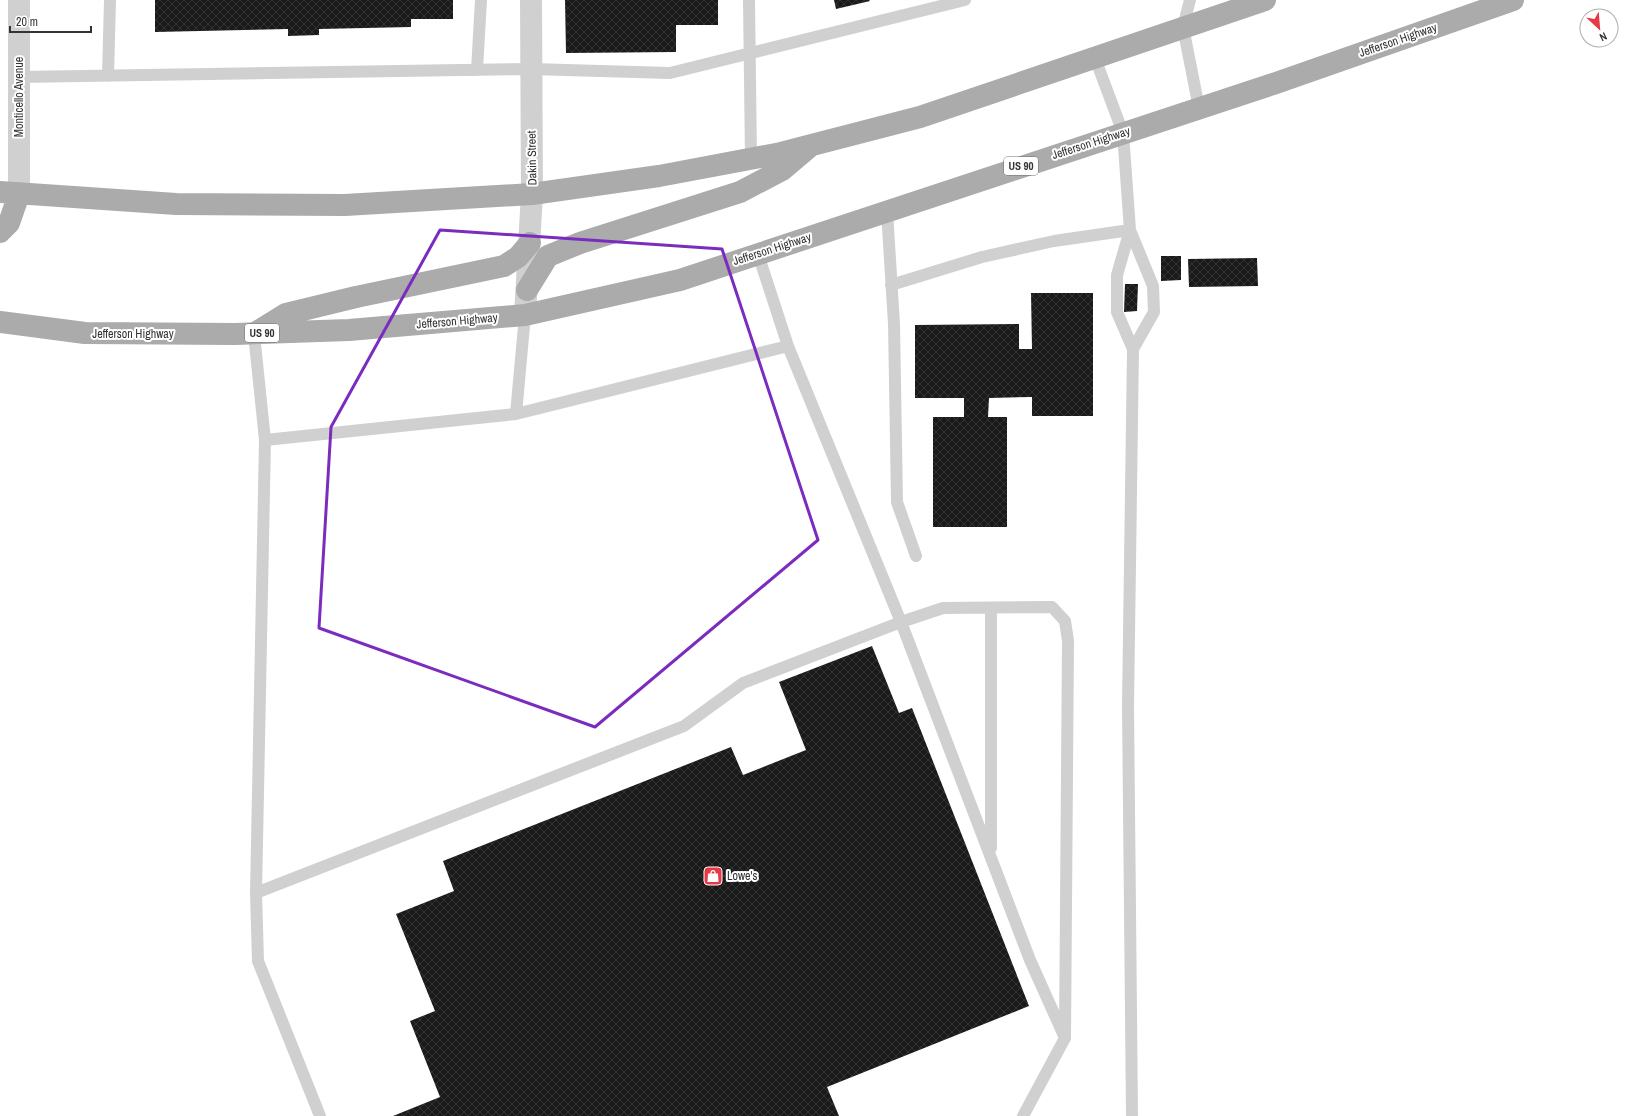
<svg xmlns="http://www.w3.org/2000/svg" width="1627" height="1116" font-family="'Archivo Narrow',sans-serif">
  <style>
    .building { fill: url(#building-cross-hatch) }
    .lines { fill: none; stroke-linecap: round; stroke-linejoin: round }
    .lane { stroke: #d0d0d0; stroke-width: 12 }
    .street { stroke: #d0d0d0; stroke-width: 22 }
    .primary { stroke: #ababab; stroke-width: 22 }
    .marked { fill: none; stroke: #7b2cbf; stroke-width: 3; stroke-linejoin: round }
    .labels { text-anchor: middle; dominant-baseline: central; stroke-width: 4; stroke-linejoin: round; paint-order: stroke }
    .shield { fill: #fff; stroke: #707070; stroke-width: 1 }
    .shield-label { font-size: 11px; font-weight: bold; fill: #333 }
    .street-label { font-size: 12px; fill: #333; stroke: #fff }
    .poi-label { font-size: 12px; fill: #333; stroke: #fff; text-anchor: start }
  </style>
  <defs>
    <pattern id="building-cross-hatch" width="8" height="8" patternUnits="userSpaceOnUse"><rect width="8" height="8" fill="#1a1a1a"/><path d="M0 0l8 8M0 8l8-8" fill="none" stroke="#333"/></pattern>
  </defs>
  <rect width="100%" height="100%" fill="#fff"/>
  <path class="building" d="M 155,0 L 453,0 L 453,19 L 411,19 L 411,27 L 319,29 L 319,35 L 288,36 L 288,29 L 155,32 Z
    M 565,0 L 718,0 L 718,25 L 676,25 L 676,52 L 566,53 Z
    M 834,0 L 869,0 L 870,1 L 836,9 Z
    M 1161,256 L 1181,256 L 1181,280 L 1161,281 Z
    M 1257,258 L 1258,286 L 1189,287 L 1188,259 Z
    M 1125,284 L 1138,284 L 1137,311 L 1124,312 Z
    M 1031,293 L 1093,293 L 1093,416 L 1032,416 L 1032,397 L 989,398 L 988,417 L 1007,417 L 1007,527 L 933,527 L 933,417 L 964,417 L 964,398 L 915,398 L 915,325 L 1019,324 L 1019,349 L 1032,349 Z
    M 872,646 L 899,713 L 912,708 L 1029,1006 L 827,1087 L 839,1116 L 393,1116 L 440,1097 L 410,1021 L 435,1011 L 396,914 L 454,891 L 443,861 L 731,747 L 743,775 L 806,750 L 779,682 Z"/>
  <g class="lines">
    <path class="lane" d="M 749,0 L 751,159
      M 1190,0 L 1183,27 L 1199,108
      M 1095,58 L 1123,133 L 1130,230 L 1153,286 L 1154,312 L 1133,349
      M 477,70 L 481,0
      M 108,76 L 110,0
      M 19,77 L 531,69 L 670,73 L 965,0
      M 887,211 L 894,324 L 897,502 L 916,556
      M 1130,230 L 1117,275 L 1117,312 L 1133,349 L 1128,706 L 1132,1116
      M 758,254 L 788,346
      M 891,285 L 982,257 L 1054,241 L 1130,230
      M 254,334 L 265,440
      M 788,346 L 901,622 L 743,683 L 684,726 L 256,893 L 265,440 L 516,414 Z
      M 516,414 L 525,315
      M 991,608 L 991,848
      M 256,893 L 258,961 L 320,1116
      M 1023,1116 L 1065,1038 L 1068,641 L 1065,621 L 1052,607 L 943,608 L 901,622 L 1030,960 L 1065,1038"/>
    <path class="street" d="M 19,194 L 19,0
      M 525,315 L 532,194 L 531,0"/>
    <path class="primary" d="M 0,192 L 176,204 L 345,205 L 532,194 L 659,176 L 781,153 L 920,117 L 1265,0
      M 0,232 L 9,223 L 19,194
      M 527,290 L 548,256 L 580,243 L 740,192 L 782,170 L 808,148
      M 0,322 L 85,333 L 235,334 L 349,330 L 525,315 L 680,280 L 1273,84 L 1513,0
      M 255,333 L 286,314 L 356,297 L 504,266 L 518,257 L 530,243"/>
  </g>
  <path class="marked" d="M 440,230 L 722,249 L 818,540 L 595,727 L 319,628 L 331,427 Z"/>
  <defs>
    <g id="shop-square" transform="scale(1)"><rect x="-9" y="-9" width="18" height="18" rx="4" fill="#e63946" stroke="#fff"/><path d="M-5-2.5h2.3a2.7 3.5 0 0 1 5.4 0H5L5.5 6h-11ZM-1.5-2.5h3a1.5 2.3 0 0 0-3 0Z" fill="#fff"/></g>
  </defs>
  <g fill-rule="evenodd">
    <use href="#shop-square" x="713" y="876"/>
  </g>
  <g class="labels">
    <g class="shield">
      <rect x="1004" y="157" width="34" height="18" rx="3"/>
      <rect x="245" y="324" width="34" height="18" rx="3"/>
    </g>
    <g class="shield-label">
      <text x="1021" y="166">US 90</text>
      <text x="262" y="333">US 90</text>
    </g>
    <g class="street-label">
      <text transform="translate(1398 40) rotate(-19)">Jefferson Highway</text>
      <text transform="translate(19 97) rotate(-90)">Monticello Avenue</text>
      <text transform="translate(1091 143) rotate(-18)">Jefferson Highway</text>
      <text transform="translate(532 158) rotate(-91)">Dakin Street</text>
      <text transform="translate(772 249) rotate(-18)">Jefferson Highway</text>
      <text transform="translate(457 321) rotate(-5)">Jefferson Highway</text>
      <text x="133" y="334">Jefferson Highway</text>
    </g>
    <g class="poi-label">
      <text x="727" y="876">Lowe's</text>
    </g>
  </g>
  <g transform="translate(1599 28) rotate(154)"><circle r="19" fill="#ffffff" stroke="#adadad"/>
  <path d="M0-3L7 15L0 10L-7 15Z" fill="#e63946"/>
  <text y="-6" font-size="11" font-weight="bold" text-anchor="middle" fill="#333333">N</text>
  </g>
  <path d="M10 26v6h81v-6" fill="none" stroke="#333333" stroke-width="2"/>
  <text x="16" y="26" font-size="12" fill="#333333" stroke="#ffffff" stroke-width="3" paint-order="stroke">20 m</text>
</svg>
